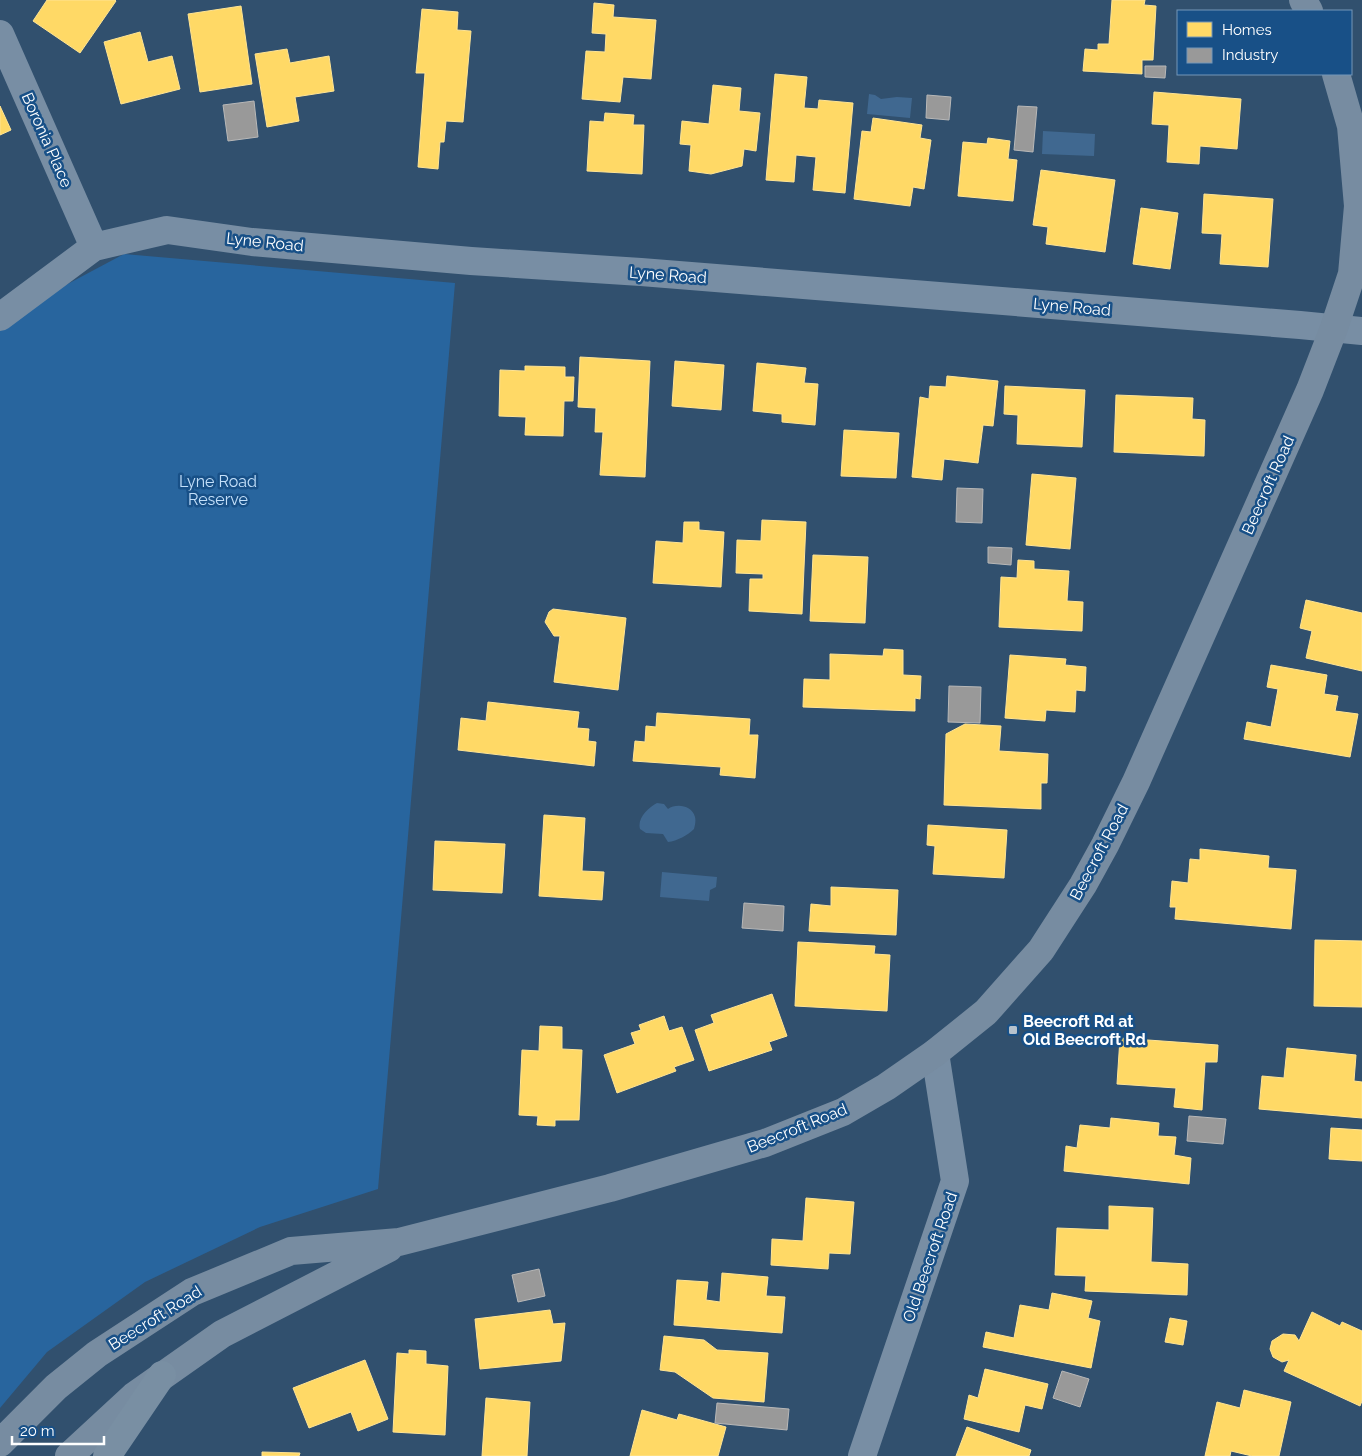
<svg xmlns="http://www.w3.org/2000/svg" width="1362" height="1456" font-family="Raleway,sans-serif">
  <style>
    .green { fill: #28659e }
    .water { fill: #406890 }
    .homes { fill: #ffd966; stroke: #ffe494 }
    .industry { fill: #999; stroke: #b8b8b8 }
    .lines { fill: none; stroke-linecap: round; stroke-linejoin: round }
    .minor { stroke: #788ea4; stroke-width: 28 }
    .major { stroke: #778ca1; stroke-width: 28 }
    .highway { stroke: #798fa3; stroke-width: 28 }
    .poi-dot { fill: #b7c2cc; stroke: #185087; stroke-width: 2 }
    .labels { text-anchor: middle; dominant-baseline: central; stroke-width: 5; stroke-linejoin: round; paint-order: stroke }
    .street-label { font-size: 16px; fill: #fff; stroke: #185087 }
    .park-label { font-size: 16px; fill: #c4e0fa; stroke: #185087 }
    .poi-label { font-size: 16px; font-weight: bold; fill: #fff; stroke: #185087; text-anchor: start }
  </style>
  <rect width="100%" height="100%" fill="#31506e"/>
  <path class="green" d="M 124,254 L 455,283 L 378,1189 L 260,1227 L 145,1282 L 47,1352 L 0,1408 L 0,320 Z"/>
  <path class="water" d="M 869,94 L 875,95 L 881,99 L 897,97 L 912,98 L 910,118 L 867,114 Z
    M 1043,131 L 1095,134 L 1094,156 L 1042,154 Z
    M 657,803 L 664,804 L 668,809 C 676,803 692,805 695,817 C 696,821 695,825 694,829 C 688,835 677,841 668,842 L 663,834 L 646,833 L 640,829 C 637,818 648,808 657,803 Z
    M 662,872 L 717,877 L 716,887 L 710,890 L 709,901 L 660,897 Z"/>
  <path class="homes" d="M 47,0 L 115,0 L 116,1 L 80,53 L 33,21 Z
    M 1112,0 L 1145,0 L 1144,5 L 1156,6 L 1153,60 L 1142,60 L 1142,74 L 1083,71 L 1085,49 L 1098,50 L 1098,44 L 1109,44 Z
    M 594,3 L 614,5 L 613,17 L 656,20 L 651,79 L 623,77 L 620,102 L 582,99 L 586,51 L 605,52 L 606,34 L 592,33 Z
    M 241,6 L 252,84 L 200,92 L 188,14 Z
    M 422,9 L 458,12 L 457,30 L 471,31 L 463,122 L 446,121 L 444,142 L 440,142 L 438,169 L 418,167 L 425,73 L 416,73 Z
    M 140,32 L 148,62 L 172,56 L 180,89 L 121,104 L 104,42 Z
    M 287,49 L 290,63 L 329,56 L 334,91 L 295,97 L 299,121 L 267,127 L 255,54 Z
    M 775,74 L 807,77 L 804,108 L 818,109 L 819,100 L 853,103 L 845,193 L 813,190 L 816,157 L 796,155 L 794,182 L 766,180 Z
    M 713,85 L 741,88 L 739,111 L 760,113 L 756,151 L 744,149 L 742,166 L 711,174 L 689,171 L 691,145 L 680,144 L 682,121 L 709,124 Z
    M 1154,92 L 1241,99 L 1237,149 L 1200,146 L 1199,164 L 1167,162 L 1169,125 L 1152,124 Z
    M 0,106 L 11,130 L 0,135 Z
    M 605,113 L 634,115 L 633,125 L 644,125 L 642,174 L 587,171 L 590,121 L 604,122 Z
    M 873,118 L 922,125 L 920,138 L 931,140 L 924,189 L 913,187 L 910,206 L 854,199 L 862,131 L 871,132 Z
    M 988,138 L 1010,141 L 1008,159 L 1017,160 L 1013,201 L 958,196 L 963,142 L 987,144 Z
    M 1041,170 L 1115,180 L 1105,252 L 1046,244 L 1048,227 L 1033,225 Z
    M 1204,194 L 1273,199 L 1268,267 L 1220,264 L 1222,234 L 1202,233 Z
    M 1141,208 L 1178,213 L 1170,269 L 1133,264 Z
    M 580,357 L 650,361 L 645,477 L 600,475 L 603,432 L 595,432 L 596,408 L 578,407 Z
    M 675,361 L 724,365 L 721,410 L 672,406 Z
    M 757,363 L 806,368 L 804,383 L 818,384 L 815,425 L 782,422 L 782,414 L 753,411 Z
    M 525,366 L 565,367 L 565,377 L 574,377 L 573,401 L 564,401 L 563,436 L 525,435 L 526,417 L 499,416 L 500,370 L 525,371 Z
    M 947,376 L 998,381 L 993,426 L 983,425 L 978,463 L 944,459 L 942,480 L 912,477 L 920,397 L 929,399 L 930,386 L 946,387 Z
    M 1005,386 L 1085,390 L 1082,447 L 1017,444 L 1018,415 L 1004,414 Z
    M 1116,395 L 1193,398 L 1192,419 L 1205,420 L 1204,456 L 1114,452 Z
    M 844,430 L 899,433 L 896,478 L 841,476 Z
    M 1032,474 L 1076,478 L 1070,549 L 1026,545 Z
    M 762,520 L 806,522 L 802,614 L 749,611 L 750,579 L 763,579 L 763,574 L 736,573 L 737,540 L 761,541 Z
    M 684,522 L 699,522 L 699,530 L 724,532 L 721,587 L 653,583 L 656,541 L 683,543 Z
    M 813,555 L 868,557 L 865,623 L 810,621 Z
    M 1018,560 L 1034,561 L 1034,569 L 1069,571 L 1067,601 L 1083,602 L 1082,631 L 999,627 L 1001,577 L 1017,578 Z
    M 1306,600 L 1362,613 L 1362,671 L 1306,658 L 1312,631 L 1300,628 Z
    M 553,609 L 626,618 L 618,690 L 554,682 L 560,636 L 554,636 L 545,622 L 549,612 Z
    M 884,649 L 903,650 L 903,675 L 921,676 L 920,699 L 915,698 L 915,711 L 803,707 L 804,679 L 830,680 L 830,654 L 883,656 Z
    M 1010,655 L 1066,659 L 1065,665 L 1086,667 L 1085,691 L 1076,690 L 1075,712 L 1046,710 L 1045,721 L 1005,718 Z
    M 1271,665 L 1327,675 L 1324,694 L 1338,696 L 1335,711 L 1358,714 L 1350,757 L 1244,739 L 1247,722 L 1271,727 L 1278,689 L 1267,687 Z
    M 488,702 L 579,712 L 577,728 L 589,729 L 588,741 L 596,742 L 594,766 L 458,750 L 461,718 L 486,721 Z
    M 657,713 L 750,719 L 749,735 L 758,735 L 755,778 L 720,775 L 721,767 L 633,761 L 635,741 L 645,742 L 646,726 L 656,727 Z
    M 965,724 L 1001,726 L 999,751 L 1048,754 L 1047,783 L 1041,783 L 1041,809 L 944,805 L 946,734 Z
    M 544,815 L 585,818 L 582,871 L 604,872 L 602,900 L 539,896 Z
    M 928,825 L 1007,830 L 1004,878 L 933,874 L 935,846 L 927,845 Z
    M 435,841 L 505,844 L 502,893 L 433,890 Z
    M 1200,849 L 1269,856 L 1268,868 L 1296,870 L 1291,929 L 1175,919 L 1176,907 L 1170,907 L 1172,881 L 1188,883 L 1190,859 L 1200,860 Z
    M 831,887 L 898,890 L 896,935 L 809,931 L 811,904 L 831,906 Z
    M 1315,940 L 1362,941 L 1362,1007 L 1314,1006 Z
    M 798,942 L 875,946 L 874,954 L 890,955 L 887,1011 L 795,1006 Z
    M 772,994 L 787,1036 L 769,1042 L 772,1050 L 709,1071 L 695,1030 L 714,1023 L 711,1015 Z
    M 664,1016 L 669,1031 L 682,1027 L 694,1060 L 674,1067 L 676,1071 L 617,1093 L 604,1055 L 635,1044 L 631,1033 L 641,1030 L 639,1025 Z
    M 540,1026 L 562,1027 L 562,1049 L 582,1050 L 579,1120 L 555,1120 L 555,1126 L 537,1125 L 538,1116 L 519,1115 L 522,1050 L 539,1051 Z
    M 1120,1038 L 1218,1045 L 1217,1062 L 1205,1062 L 1202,1110 L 1174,1107 L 1176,1088 L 1117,1084 Z
    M 1287,1048 L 1356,1055 L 1354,1081 L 1362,1082 L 1362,1118 L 1259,1109 L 1262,1076 L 1284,1078 Z
    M 1111,1118 L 1159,1123 L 1158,1136 L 1176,1137 L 1174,1155 L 1191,1158 L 1189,1184 L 1064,1171 L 1066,1146 L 1077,1148 L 1080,1125 L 1110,1128 Z
    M 1331,1128 L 1362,1130 L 1362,1161 L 1329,1159 Z
    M 806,1198 L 854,1202 L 850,1254 L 829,1253 L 828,1269 L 771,1265 L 772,1239 L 803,1241 Z
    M 1109,1206 L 1153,1208 L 1151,1262 L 1188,1264 L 1187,1295 L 1085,1291 L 1086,1276 L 1055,1275 L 1057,1228 L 1109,1230 Z
    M 722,1273 L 768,1277 L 766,1296 L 785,1297 L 782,1333 L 674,1325 L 677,1280 L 708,1282 L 706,1300 L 720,1302 Z
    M 1052,1293 L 1092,1301 L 1088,1318 L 1100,1321 L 1091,1368 L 983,1347 L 986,1332 L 1014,1338 L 1020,1305 L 1049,1310 Z
    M 550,1310 L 553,1324 L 565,1323 L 561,1361 L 480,1369 L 475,1319 Z
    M 1312,1312 L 1340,1326 L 1342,1322 L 1362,1331 L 1362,1401 L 1360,1406 L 1284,1371 L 1289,1360 L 1282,1362 L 1273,1357 L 1270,1349 L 1272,1341 L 1283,1334 L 1295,1335 L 1299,1341 Z
    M 1170,1318 L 1187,1321 L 1183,1345 L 1165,1342 Z
    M 664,1336 L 704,1340 L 717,1350 L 768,1353 L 764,1402 L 713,1398 L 675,1372 L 660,1370 Z
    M 409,1350 L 426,1351 L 426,1364 L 448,1366 L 445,1435 L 393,1432 L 397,1353 L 409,1354 Z
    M 365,1360 L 388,1419 L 358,1431 L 351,1412 L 309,1428 L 293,1388 Z
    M 985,1369 L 1048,1384 L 1042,1409 L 1025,1405 L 1019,1432 L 964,1419 L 969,1395 L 978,1398 Z
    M 1244,1390 L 1291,1402 L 1279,1456 L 1252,1456 L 1231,1451 L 1230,1456 L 1205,1456 L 1217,1402 L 1240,1408 Z
    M 486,1398 L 530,1402 L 527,1456 L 482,1456 Z
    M 642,1410 L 677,1420 L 679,1414 L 726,1427 L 718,1456 L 630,1456 Z
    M 967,1427 L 1031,1450 L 1029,1456 L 956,1456 Z
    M 262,1452 L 300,1453 L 299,1456 L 262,1456 Z"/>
  <path class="industry" d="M 1145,66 L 1166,66 L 1165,78 L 1145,77 Z
    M 927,95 L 951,97 L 949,120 L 926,118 Z
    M 254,101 L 258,137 L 228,141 L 223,105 Z
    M 1018,106 L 1037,107 L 1033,152 L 1014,150 Z
    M 957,488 L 983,489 L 982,523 L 956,522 Z
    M 988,547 L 1012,548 L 1011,565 L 988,563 Z
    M 949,686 L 981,687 L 980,723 L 948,722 Z
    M 744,903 L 784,906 L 783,931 L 742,928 Z
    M 1189,1116 L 1226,1119 L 1223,1144 L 1187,1141 Z
    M 539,1269 L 545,1296 L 518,1302 L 512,1275 Z
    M 1062,1371 L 1089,1379 L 1080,1407 L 1053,1398 Z
    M 717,1403 L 789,1409 L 787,1430 L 715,1423 Z"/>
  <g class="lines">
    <path class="minor" d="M 0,34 L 94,247
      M 0,317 L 94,247 L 167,230 L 252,242 L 471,261 L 641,272 L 1300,325 L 1362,331
      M 862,1456 L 955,1181 L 935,1053"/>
    <path class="major" d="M 1303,0 L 1309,11
      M 0,1443 L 56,1387 L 97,1354 L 192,1292 L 291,1251 L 399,1242 L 610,1188 L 765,1143 L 843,1112 L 886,1087 L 935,1053 L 986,1012 L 1041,950 L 1083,885 L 1105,845 L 1136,782 L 1267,487 L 1310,390 L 1334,328 L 1352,274 L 1358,206 L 1351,126 L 1336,74
      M 69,1456 L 134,1396 L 222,1334 L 389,1248"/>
    <path class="highway" d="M 107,1456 L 162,1375"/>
  </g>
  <rect class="poi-dot" x="1008" y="1025" width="10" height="10" rx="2.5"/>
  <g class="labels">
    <g class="street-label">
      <text transform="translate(47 140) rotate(66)">Boronia Place</text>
      <text transform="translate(265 242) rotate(6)">Lyne Road</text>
      <text transform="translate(668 275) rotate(4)">Lyne Road</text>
      <text transform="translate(1072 307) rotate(5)">Lyne Road</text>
      <text transform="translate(1268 485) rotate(-66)">Beecroft Road</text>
      <text transform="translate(1099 852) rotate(-62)">Beecroft Road</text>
      <text transform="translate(797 1128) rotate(-22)">Beecroft Road</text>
      <text transform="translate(930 1257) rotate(-71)">Old Beecroft Road</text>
      <text transform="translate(155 1318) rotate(-32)">Beecroft Road</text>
    </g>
    <g class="park-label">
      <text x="218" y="481">Lyne Road<tspan x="218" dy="18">Reserve</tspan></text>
    </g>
    <g class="poi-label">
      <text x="1023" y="1021">Beecroft Rd at<tspan x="1023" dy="18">Old Beecroft Rd</tspan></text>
    </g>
  </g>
  <rect x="1177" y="10" width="175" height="65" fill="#185087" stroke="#7496b7"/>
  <rect x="1187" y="22" width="25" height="15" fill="#ffd966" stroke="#7496b7"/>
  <text x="1222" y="35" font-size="15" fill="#ffffff">Homes</text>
  <rect x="1187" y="48" width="25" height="15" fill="#999999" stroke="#7496b7"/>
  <text x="1222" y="60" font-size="15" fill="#ffffff">Industry</text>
  <path d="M12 1436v8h92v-8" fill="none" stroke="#ffffff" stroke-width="2.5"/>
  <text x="20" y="1436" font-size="15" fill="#ffffff" stroke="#185087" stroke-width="4" paint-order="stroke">20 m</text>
</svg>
